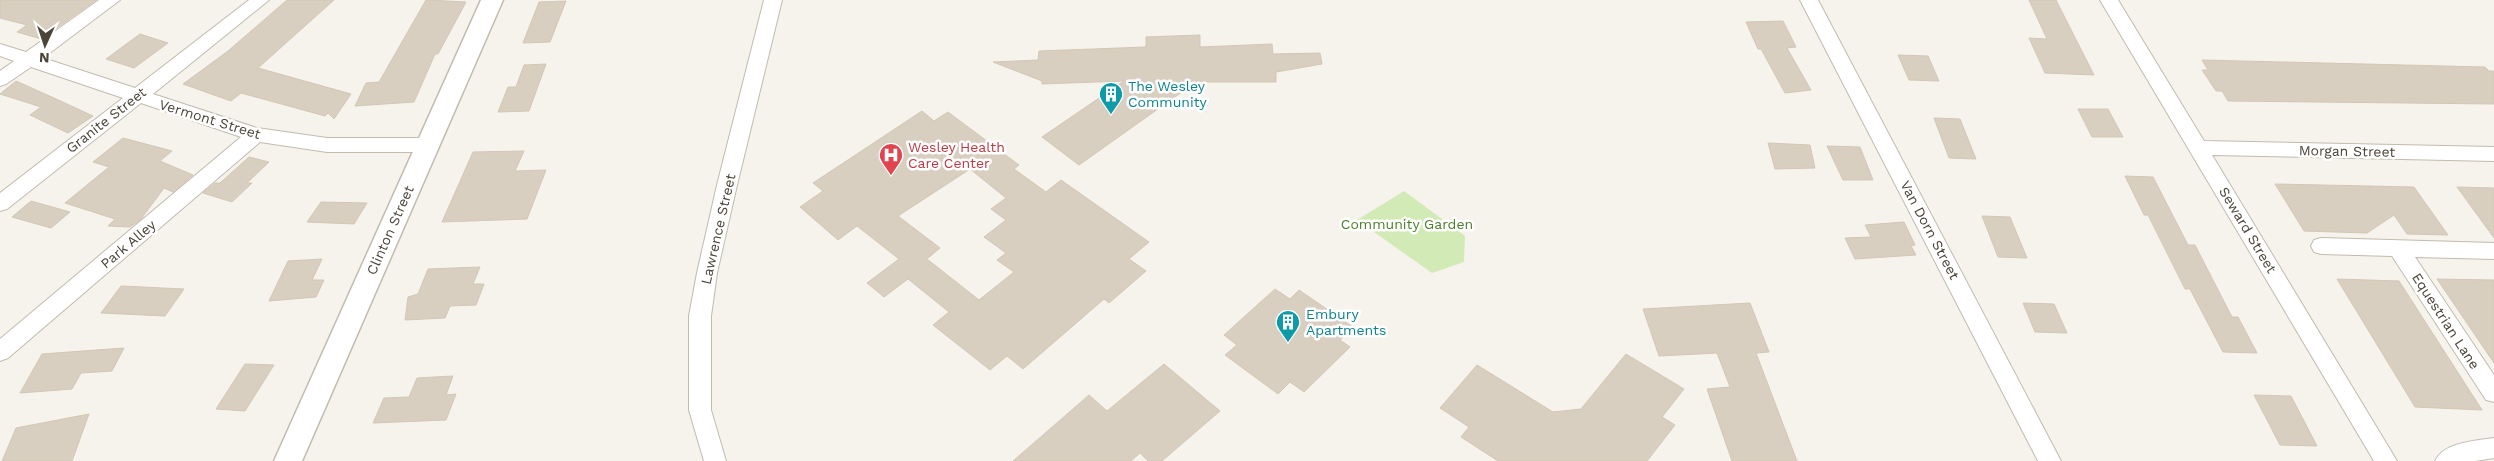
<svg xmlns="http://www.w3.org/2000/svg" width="2494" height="461" font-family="'Work Sans',sans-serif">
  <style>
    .green { fill: #d2eab5 }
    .building { fill: #d8cfc1; stroke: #d3c7b4; fill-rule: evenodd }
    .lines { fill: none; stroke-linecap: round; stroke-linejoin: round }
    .minor-casing { stroke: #c2bbae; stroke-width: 2 }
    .tertiary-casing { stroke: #c2bbae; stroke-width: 3 }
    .minor { fill: #fff; fill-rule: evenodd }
    .tertiary { fill: #fff; fill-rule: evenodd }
    .labels { text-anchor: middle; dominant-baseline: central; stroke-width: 5; stroke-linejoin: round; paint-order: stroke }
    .culture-label { font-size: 14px; fill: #0d838f; stroke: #fff; text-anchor: start }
    .street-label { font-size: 14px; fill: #4b4439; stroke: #fff }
    .health-label { font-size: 14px; fill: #be3a42; stroke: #fff; text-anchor: start }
    .park-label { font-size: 14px; fill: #4a7f2a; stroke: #fff }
  </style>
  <rect width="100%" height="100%" fill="#f6f3ec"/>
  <path class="green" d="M 1404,191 L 1465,236 L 1464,262 L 1432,273 L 1357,220 Z"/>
  <path class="building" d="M 0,0 L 96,0 L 41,39 L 17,32 L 27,25 L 0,18 Z
    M 287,0 L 334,0 L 258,68 L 351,94 L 334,119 L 328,113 L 325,116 L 241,93 L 231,101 L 183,84 L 228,51 Z
    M 426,0 L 466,2 L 438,54 L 435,54 L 414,102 L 355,106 L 366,83 L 379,82 Z
    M 2029,0 L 2056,0 L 2094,75 L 2045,73 L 2029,38 L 2047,39 Z
    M 566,1 L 550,42 L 523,43 L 539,2 Z
    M 1783,21 L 1796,47 L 1787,48 L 1811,90 L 1785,93 L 1761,49 L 1758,49 L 1746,22 Z
    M 140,34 L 168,43 L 134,68 L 106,59 Z
    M 1200,35 L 1200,47 L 1272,44 L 1273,54 L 1320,53 L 1322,64 L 1276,72 L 1276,82 L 1196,82 L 1079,165 L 1042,137 L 1124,81 L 1042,84 L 1042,81 L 993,62 L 1038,60 L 1039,51 L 1146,47 L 1146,37 Z
    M 1898,55 L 1928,56 L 1939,81 L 1909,80 Z
    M 2202,60 L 2485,67 L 2489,71 L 2494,71 L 2494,104 L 2228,101 L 2222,91 L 2216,91 L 2202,70 L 2208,70 Z
    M 546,64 L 529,111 L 498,112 L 508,87 L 516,87 L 524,65 Z
    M 16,81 L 54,98 L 93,116 L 68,133 L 30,115 L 41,107 L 0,94 Z
    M 2078,109 L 2108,109 L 2123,137 L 2092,137 Z
    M 922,111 L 934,121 L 948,112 L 1019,165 L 1014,169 L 1046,192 L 1061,180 L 1149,242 L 1129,259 L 1146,271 L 1109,303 L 1104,299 L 1023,369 L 1007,356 L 990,370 L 933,325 L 949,312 L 908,279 L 884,297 L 867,283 L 899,259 L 857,226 L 838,240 L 800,207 L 823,191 L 813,183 ZM 970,169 L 1006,198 L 991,209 L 1006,220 L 984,237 L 1006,253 L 997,260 L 1014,272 L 979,300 L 927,259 L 940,248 L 898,216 Z
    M 1934,118 L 1960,119 L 1976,159 L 1949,158 Z
    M 123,138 L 172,151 L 160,161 L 193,175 L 173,192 L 164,188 L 141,219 L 130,227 L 108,226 L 115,219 L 65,203 L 109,167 L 93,162 Z
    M 1768,143 L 1810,145 L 1815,168 L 1775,169 Z
    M 1827,146 L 1860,147 L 1873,180 L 1843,180 Z
    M 524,151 L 515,171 L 546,170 L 527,219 L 442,222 L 473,152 Z
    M 249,157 L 269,162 L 247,183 L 252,183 L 232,202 L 203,193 L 215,183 L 220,183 Z
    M 2125,176 L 2153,177 L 2188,245 L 2195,245 L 2232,317 L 2238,317 L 2257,353 L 2223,352 L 2190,289 L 2185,289 L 2148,215 L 2144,215 Z
    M 2275,184 L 2414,187 L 2448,235 L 2407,234 L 2394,215 L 2367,233 L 2304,231 Z
    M 2457,187 L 2494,188 L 2494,238 Z
    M 31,201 L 70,212 L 51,228 L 12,217 Z
    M 321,202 L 367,203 L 354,224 L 307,222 Z
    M 1982,216 L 2010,217 L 2027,258 L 1998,257 Z
    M 1904,222 L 1915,245 L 1911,246 L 1916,255 L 1855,259 L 1845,238 L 1871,237 L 1865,225 Z
    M 322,259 L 312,280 L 324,280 L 316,297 L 269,301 L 288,261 Z
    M 480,267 L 473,284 L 484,284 L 476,305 L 450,306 L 445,318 L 405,320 L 408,297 L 418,294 L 428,269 Z
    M 2337,279 L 2399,281 L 2482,410 L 2415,407 Z
    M 2437,279 L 2494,280 L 2494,363 Z
    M 121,286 L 184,289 L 165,316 L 101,313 Z
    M 1275,289 L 1290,299 L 1299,290 L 1353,327 L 1340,340 L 1350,347 L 1304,392 L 1290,382 L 1278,394 L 1225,355 L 1237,345 L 1224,335 Z
    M 1750,303 L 1769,352 L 1756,353 L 1797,461 L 1732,461 L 1707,389 L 1730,387 L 1717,353 L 1659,356 L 1643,309 Z
    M 2023,303 L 2054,304 L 2067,333 L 2035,332 Z
    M 124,348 L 112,371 L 81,373 L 72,389 L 20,393 L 42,354 Z
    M 1626,354 L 1684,389 L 1662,417 L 1675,425 L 1647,461 L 1498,461 L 1461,437 L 1469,427 L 1440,408 L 1477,365 L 1553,412 L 1581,409 Z
    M 245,364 L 274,365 L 245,411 L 216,409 Z
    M 1164,364 L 1220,411 L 1162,461 L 1148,461 L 1140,453 L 1131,461 L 1013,461 L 1089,395 L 1107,411 Z
    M 453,376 L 446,395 L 456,394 L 446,420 L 373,423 L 384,398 L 409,397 L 417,378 Z
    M 2254,395 L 2291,396 L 2317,446 L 2280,445 Z
    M 89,414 L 72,461 L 2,461 L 16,428 Z"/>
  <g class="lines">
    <g class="minor-casing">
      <path id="minor" d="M 99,0 L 120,0 L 43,58 L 135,88 L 249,0 L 269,0 L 153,94 L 257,128 L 327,138 L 428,138 L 435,140 L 437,145 L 435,150 L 428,152 L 327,152 L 260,142 L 8,358 L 0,361 L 0,339 L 241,137 L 141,103 L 7,209 L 0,211 L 0,193 L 123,98 L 31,67 L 6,84 L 0,86 L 0,71 L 14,61 L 0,56 L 0,44 L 26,52 Z
        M 764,0 L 782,0 L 737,185 L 717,273 L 711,316 L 711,410 L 726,461 L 704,461 L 689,410 L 689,316 L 697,273 L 717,185 Z
        M 1800,0 L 1818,0 L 2061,461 L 2038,461 Z
        M 2100,0 L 2118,0 L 2204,141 L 2494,147 L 2494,161 L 2212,155 L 2397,461 L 2374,461 Z
        M 2321,238 L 2494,243 L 2494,259 L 2415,257 L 2494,375 L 2494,402 L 2486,400 L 2392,256 L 2321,254 L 2314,252 L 2311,246 L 2314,240 Z
        M 2494,438 L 2494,458 L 2475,461 L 2435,461 C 2444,442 2475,441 2494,438 Z"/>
    </g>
    <g class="tertiary-casing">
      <path id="tertiary" d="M 481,0 L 503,0 L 302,461 L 274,461 Z"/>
    </g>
    <use href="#minor" class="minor"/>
    <use href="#tertiary" class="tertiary"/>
  </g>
  <defs>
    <g id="building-pin" transform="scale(1.25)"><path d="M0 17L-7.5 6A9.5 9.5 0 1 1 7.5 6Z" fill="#0f9aa8" stroke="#fff"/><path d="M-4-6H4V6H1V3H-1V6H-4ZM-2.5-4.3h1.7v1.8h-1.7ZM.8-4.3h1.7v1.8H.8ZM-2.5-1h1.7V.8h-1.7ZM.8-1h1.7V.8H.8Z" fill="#fff"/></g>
    <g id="hospital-pin" transform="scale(1.25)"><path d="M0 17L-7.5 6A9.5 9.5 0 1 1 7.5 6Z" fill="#e0444e" stroke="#fff"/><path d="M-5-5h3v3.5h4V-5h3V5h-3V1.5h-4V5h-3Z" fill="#fff"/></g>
  </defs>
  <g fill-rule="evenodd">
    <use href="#building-pin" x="1111" y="94"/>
    <use href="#hospital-pin" x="891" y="155"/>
    <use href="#building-pin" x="1288" y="322"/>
  </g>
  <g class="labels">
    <g class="culture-label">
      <text x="1128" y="86">The Wesley<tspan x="1128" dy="16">Community</tspan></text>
      <text x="1306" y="314">Embury<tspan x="1306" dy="16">Apartments</tspan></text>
    </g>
    <g class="street-label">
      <text transform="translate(210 119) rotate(17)">Vermont Street</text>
      <text transform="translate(106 120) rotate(-38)">Granite Street</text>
      <text transform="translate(2347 151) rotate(1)">Morgan Street</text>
      <text transform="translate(718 229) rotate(-77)">Lawrence Street</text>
      <text transform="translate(390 230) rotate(-66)">Clinton Street</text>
      <text transform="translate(1930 230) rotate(62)">Van Dorn Street</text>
      <text transform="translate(2248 230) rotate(59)">Seward Street</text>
      <text transform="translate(128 244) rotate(-40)">Park Alley</text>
      <text transform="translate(2446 321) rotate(57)">Equestrian Lane</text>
    </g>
    <g class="health-label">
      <text x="908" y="147">Wesley Health<tspan x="908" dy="16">Care Center</tspan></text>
    </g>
    <g class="park-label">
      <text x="1407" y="224">Community Garden</text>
    </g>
  </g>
  <g transform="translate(45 45) rotate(183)" stroke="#ffffff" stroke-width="4" paint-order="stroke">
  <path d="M0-4L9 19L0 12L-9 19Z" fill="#4b4439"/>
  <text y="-8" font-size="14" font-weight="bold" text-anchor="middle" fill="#4b4439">N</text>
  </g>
</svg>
